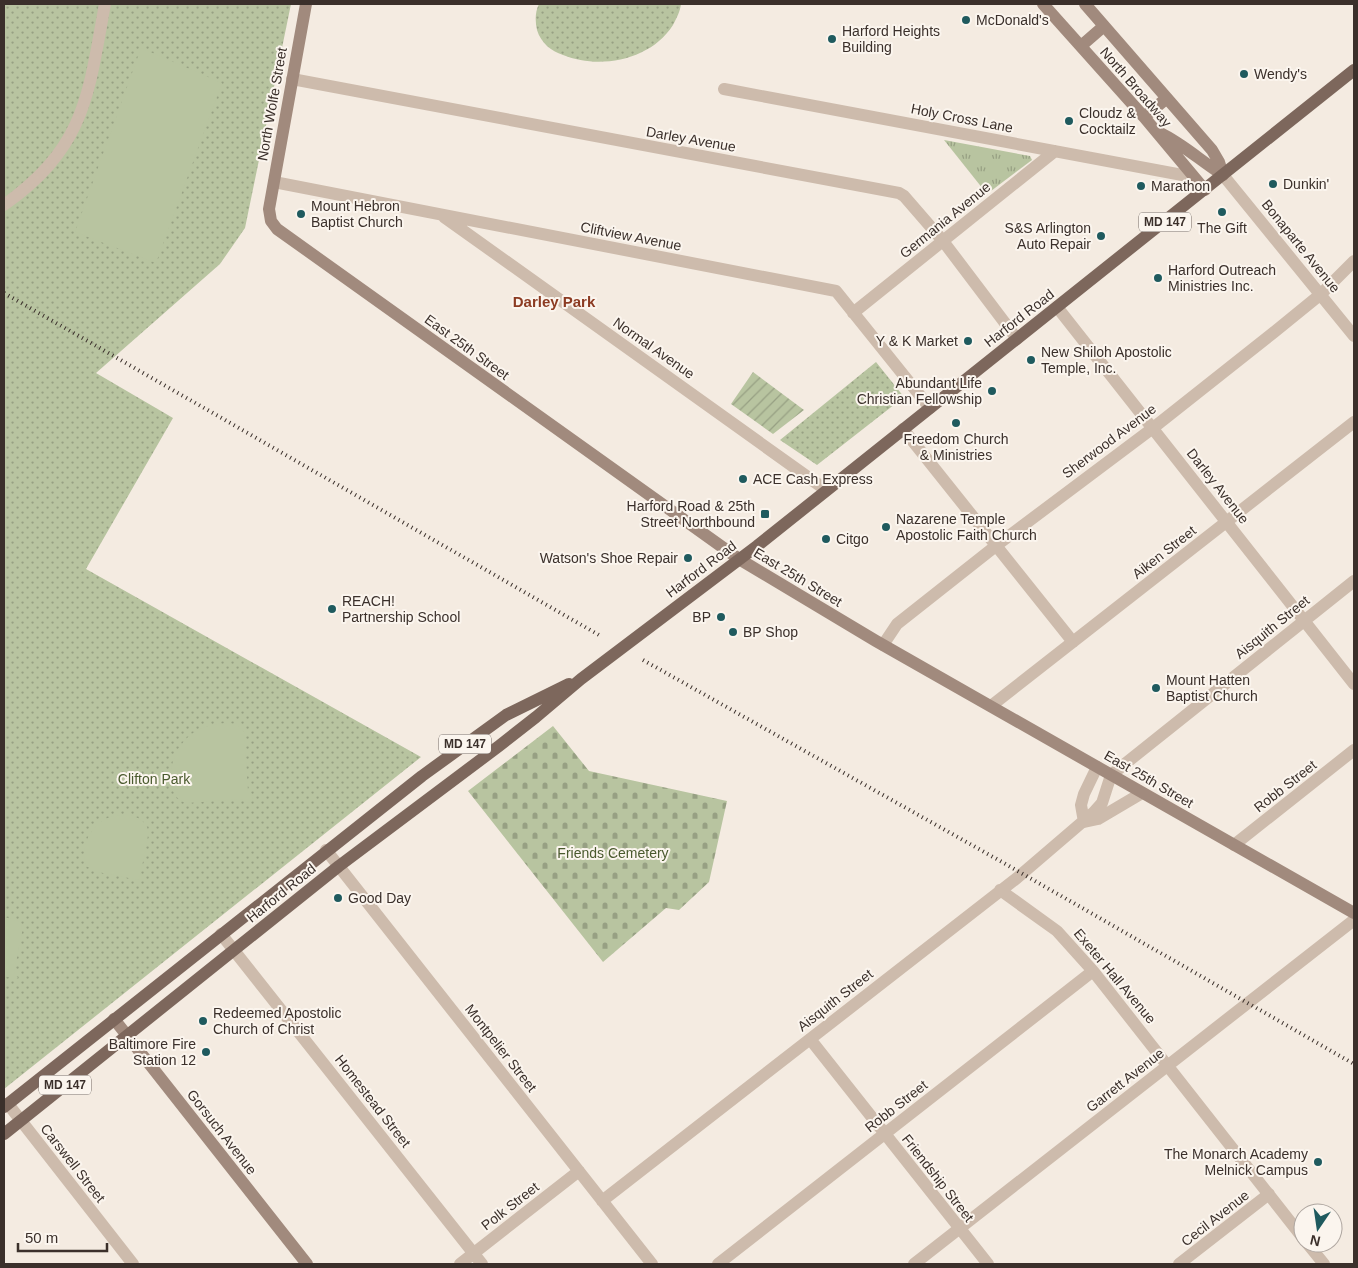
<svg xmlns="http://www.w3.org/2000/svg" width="1358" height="1268" font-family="Arial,sans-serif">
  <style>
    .grass { fill: url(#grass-tufts) }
    .cemetery { fill: url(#cemetery-stones) }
    .park { fill: url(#park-dots) }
    .garden { fill: url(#garden-furrows) }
    .pitch { fill: #b8c4a0 }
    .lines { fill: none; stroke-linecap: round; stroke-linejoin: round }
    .street { stroke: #cdbbac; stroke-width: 12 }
    .secondary { stroke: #a18a7d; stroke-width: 12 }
    .primary { stroke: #7d675c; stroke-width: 12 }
    .rail { stroke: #3b302b; stroke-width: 4; stroke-dasharray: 1 4; stroke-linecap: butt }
    .poi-dot { fill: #1f5a5e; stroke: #fbf5ee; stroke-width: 2 }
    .labels { text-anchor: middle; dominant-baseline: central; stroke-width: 4; stroke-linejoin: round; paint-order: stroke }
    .shield { fill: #fbf5ee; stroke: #756b66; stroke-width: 1 }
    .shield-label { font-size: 12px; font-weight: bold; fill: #3b302b }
    .poi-label { font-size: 14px; fill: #3b302b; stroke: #fbf5ee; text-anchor: start }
    .street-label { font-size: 14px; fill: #3b302b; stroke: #fbf5ee }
    .park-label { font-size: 14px; fill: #4a5a2e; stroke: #fbf5ee }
    .neighbourhood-label { font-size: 15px; font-weight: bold; fill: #8c3b22; stroke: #fbf5ee }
  </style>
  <defs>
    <pattern id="grass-tufts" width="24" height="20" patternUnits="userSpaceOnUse" patternTransform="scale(1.25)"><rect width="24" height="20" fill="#b8c4a0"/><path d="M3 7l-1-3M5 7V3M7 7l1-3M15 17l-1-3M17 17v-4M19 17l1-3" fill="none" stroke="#97a083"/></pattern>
    <pattern id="cemetery-stones" width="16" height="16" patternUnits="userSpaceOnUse" patternTransform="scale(1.25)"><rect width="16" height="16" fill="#b8c4a0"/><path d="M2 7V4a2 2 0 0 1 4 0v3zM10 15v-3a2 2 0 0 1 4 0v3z" fill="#97a083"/></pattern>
    <pattern id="park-dots" width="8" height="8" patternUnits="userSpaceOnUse" patternTransform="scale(1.25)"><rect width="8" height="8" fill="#b8c4a0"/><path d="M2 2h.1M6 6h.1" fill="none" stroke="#97a083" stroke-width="1.8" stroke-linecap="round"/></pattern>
    <pattern id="garden-furrows" width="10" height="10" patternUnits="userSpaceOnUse" patternTransform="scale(1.25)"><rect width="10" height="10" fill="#b8c4a0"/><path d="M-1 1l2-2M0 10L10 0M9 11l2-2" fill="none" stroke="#97a083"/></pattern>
  </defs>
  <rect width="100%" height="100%" fill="#f4ebe1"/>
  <path class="grass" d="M 944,140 L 1030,156 L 1032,160 L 987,194 Z"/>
  <path class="cemetery" d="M 553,726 L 589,771 L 727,801 L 709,882 L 679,910 L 666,908 L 603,962 L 468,791 Z"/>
  <path class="park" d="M 4,4 L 291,4 L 245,228 L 220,264 L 96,373 L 173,418 L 86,569 L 421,757 L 4,1089 Z
    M 539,4 L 681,4 C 680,12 677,17 673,25 C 651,60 600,70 563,55 C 551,51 541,43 537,30 C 535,21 535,12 539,4 Z
    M 876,362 L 904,397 L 817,465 L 780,440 Z"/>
  <path class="garden" d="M 753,372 L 804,410 L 773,434 L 731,404 Z"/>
  <path class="pitch" d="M 141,48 L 222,83 L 156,263 L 75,232 Z
    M 226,723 L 237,724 L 244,732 L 248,791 L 253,795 L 252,801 L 247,803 L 242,799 L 187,803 C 167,799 168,769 176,754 C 179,746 186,738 193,733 C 203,726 214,724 226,723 Z
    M 130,815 C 137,817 146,821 148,830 C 149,838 141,870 139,880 L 98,872 L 86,866 C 79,847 91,824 110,817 C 116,815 123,815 130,815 Z
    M 4,917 L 21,922 L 22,932 L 14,973 L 18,978 L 14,981 L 9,977 L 4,976 Z"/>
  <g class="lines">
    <path class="street" d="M 292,79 L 899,193 L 904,196 L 943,241 L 1017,339
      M 724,89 L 1193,177
      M 1223,175 L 1354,336
      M 274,182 L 836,291 L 930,408
      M 4,205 C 86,146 88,96 105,4
      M 444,217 L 826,490
      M 1057,307 L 1354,684
      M 853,313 L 1055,151
      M 903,429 L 1073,642
      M 883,645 L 897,624 L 997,545 L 1153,428 L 1273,333 L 1321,294 L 1354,261
      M 991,706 L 1354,422
      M 1097,767 L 1084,794 L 1081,805 L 1084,822 L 1098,819 L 1142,793
      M 1234,845 L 1354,750
      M 326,850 L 652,1264
      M 1000,890 L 1057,931 L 1093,971 L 1303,1238
      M 221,934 L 482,1264
      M 810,1039 L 988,1264
      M 8,1104 L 133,1264
      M 602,1201 L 1017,878 L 1094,812 L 1102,803 L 1111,775 L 1354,581
      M 1307,1243 L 1324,1264
      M 460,1264 L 579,1171
      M 718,1264 L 1093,971
      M 914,1264 L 1354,920
      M 1179,1264 L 1269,1194"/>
    <path class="secondary" d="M 306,4 L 269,209 L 271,221 L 277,229 L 739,559 L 876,641 L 1354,913
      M 1043,4 L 1144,117 L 1205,190
      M 1085,4 L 1212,150 L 1219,162 L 1223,175
      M 1081,46 L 1104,26
      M 1144,117 L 1167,98
      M 1160,133 C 1183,144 1202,162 1223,175
      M 114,1019 L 307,1264"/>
    <path class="primary" d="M 4,1107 L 422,776 L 506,715 L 569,684
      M 4,1134 L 339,866 L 499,746 L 536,717 L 581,679 L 757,546 L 1354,70"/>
    <path class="rail" d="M 4,293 L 599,635
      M 643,660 L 1002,862 L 1354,1064"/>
  </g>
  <g class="poi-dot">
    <circle cx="966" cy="20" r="5"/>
    <circle cx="832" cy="39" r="5"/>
    <circle cx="1244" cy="74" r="5"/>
    <circle cx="1069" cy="121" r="5"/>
    <circle cx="1273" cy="184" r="5"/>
    <circle cx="1141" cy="186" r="5"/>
    <circle cx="1222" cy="212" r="5"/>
    <circle cx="301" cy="214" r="5"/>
    <circle cx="1101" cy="236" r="5"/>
    <circle cx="1158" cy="278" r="5"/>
    <circle cx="968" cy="341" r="5"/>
    <circle cx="1031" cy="360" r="5"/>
    <circle cx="992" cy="391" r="5"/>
    <circle cx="956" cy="423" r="5"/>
    <circle cx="743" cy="479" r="5"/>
    <rect x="760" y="509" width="10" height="10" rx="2.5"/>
    <circle cx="886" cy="527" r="5"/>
    <circle cx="826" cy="539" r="5"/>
    <circle cx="688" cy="558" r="5"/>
    <circle cx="332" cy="609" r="5"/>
    <circle cx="721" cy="617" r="5"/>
    <circle cx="733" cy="632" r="5"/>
    <circle cx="1156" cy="688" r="5"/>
    <circle cx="338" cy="898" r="5"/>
    <circle cx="203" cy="1021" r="5"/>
    <circle cx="206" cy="1052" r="5"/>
    <circle cx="1318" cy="1162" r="5"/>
  </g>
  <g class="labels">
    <g class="shield">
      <rect x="1139" y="212.5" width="52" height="19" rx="4"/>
      <rect x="439" y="734.5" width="52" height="19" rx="4"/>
      <rect x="39" y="1075.5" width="52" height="19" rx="4"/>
    </g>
    <g class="shield-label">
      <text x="1165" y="222">MD 147</text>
      <text x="465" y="744">MD 147</text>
      <text x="65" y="1085">MD 147</text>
    </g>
    <g class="poi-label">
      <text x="976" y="20">McDonald's</text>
      <text x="842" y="31">Harford Heights<tspan x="842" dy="16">Building</tspan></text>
      <text x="1254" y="74">Wendy's</text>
      <text x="1079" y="113">Cloudz &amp;<tspan x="1079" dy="16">Cocktailz</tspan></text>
      <text x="1283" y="184">Dunkin'</text>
      <text x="1151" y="186">Marathon</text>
      <text x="311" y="206">Mount Hebron<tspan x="311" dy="16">Baptist Church</tspan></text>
      <text x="1091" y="228" text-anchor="end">S&amp;S Arlington<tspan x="1091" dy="16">Auto Repair</tspan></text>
      <text x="1222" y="228" text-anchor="middle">The Gift</text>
      <text x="1168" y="270">Harford Outreach<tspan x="1168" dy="16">Ministries Inc.</tspan></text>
      <text x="958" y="341" text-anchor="end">Y &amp; K Market</text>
      <text x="1041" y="352">New Shiloh Apostolic<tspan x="1041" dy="16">Temple, Inc.</tspan></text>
      <text x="982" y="383" text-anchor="end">Abundant Life<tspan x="982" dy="16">Christian Fellowship</tspan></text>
      <text x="956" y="439" text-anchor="middle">Freedom Church<tspan x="956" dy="16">&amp; Ministries</tspan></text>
      <text x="753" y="479">ACE Cash Express</text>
      <text x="755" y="506" text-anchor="end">Harford Road &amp; 25th<tspan x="755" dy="16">Street Northbound</tspan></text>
      <text x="896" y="519">Nazarene Temple<tspan x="896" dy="16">Apostolic Faith Church</tspan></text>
      <text x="836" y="539">Citgo</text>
      <text x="678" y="558" text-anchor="end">Watson's Shoe Repair</text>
      <text x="342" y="601">REACH!<tspan x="342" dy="16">Partnership School</tspan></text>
      <text x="711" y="617" text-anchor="end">BP</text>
      <text x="743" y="632">BP Shop</text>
      <text x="1166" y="680">Mount Hatten<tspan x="1166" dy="16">Baptist Church</tspan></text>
      <text x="348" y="898">Good Day</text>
      <text x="213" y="1013">Redeemed Apostolic<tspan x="213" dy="16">Church of Christ</tspan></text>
      <text x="196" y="1044" text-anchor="end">Baltimore Fire<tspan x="196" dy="16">Station 12</tspan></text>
      <text x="1308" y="1154" text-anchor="end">The Monarch Academy<tspan x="1308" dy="16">Melnick Campus</tspan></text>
    </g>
    <g class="street-label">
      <text transform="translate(1136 87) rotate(49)">North Broadway</text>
      <text transform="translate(272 104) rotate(-80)">North Wolfe Street</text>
      <text transform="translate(962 118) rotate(11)">Holy Cross Lane</text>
      <text transform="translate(691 139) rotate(10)">Darley Avenue</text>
      <text transform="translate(945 220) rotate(-39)">Germania Avenue</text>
      <text transform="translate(631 236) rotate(11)">Cliftview Avenue</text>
      <text transform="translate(1301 246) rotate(51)">Bonaparte Avenue</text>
      <text transform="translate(1019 318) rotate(-38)">Harford Road</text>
      <text transform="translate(467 347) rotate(36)">East 25th Street</text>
      <text transform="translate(654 348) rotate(35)">Normal Avenue</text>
      <text transform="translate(1109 441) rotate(-37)">Sherwood Avenue</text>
      <text transform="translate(1218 486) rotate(52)">Darley Avenue</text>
      <text transform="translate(1164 552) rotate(-38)">Aiken Street</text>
      <text transform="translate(701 569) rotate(-37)">Harford Road</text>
      <text transform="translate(798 577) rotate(31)">East 25th Street</text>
      <text transform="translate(1272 627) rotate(-39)">Aisquith Street</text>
      <text transform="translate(1149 779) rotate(30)">East 25th Street</text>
      <text transform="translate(1285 786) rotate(-38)">Robb Street</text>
      <text transform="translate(281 893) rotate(-39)">Harford Road</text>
      <text transform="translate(1115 976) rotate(50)">Exeter Hall Avenue</text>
      <text transform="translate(835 1000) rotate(-38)">Aisquith Street</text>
      <text transform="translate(501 1048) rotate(52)">Montpelier Street</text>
      <text transform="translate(1125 1080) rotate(-38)">Garrett Avenue</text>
      <text transform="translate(373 1101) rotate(52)">Homestead Street</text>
      <text transform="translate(896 1106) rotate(-38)">Robb Street</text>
      <text transform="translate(222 1132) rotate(52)">Gorsuch Avenue</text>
      <text transform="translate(73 1163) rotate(52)">Carswell Street</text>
      <text transform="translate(938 1178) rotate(52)">Friendship Street</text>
      <text transform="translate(510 1206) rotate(-38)">Polk Street</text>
      <text transform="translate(1215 1218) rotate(-38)">Cecil Avenue</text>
    </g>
    <g class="park-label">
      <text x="154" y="779">Clifton Park</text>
      <text x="613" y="853">Friends Cemetery</text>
    </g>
    <g class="neighbourhood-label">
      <text x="554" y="301">Darley Park</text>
    </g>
  </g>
  <rect width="1358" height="1268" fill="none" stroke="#3b302b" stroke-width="10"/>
  <g transform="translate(1318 1228) rotate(193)"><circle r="24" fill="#fbf5ee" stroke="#aea6a0"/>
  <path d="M0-4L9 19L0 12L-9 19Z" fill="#1f5a5e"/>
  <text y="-8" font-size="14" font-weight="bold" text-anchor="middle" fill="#3b302b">N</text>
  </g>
  <path d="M18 1243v8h89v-8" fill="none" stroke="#3b302b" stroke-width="2.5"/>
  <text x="25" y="1243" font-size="15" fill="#3b302b" stroke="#fbf5ee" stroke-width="4" paint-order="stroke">50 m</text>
</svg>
